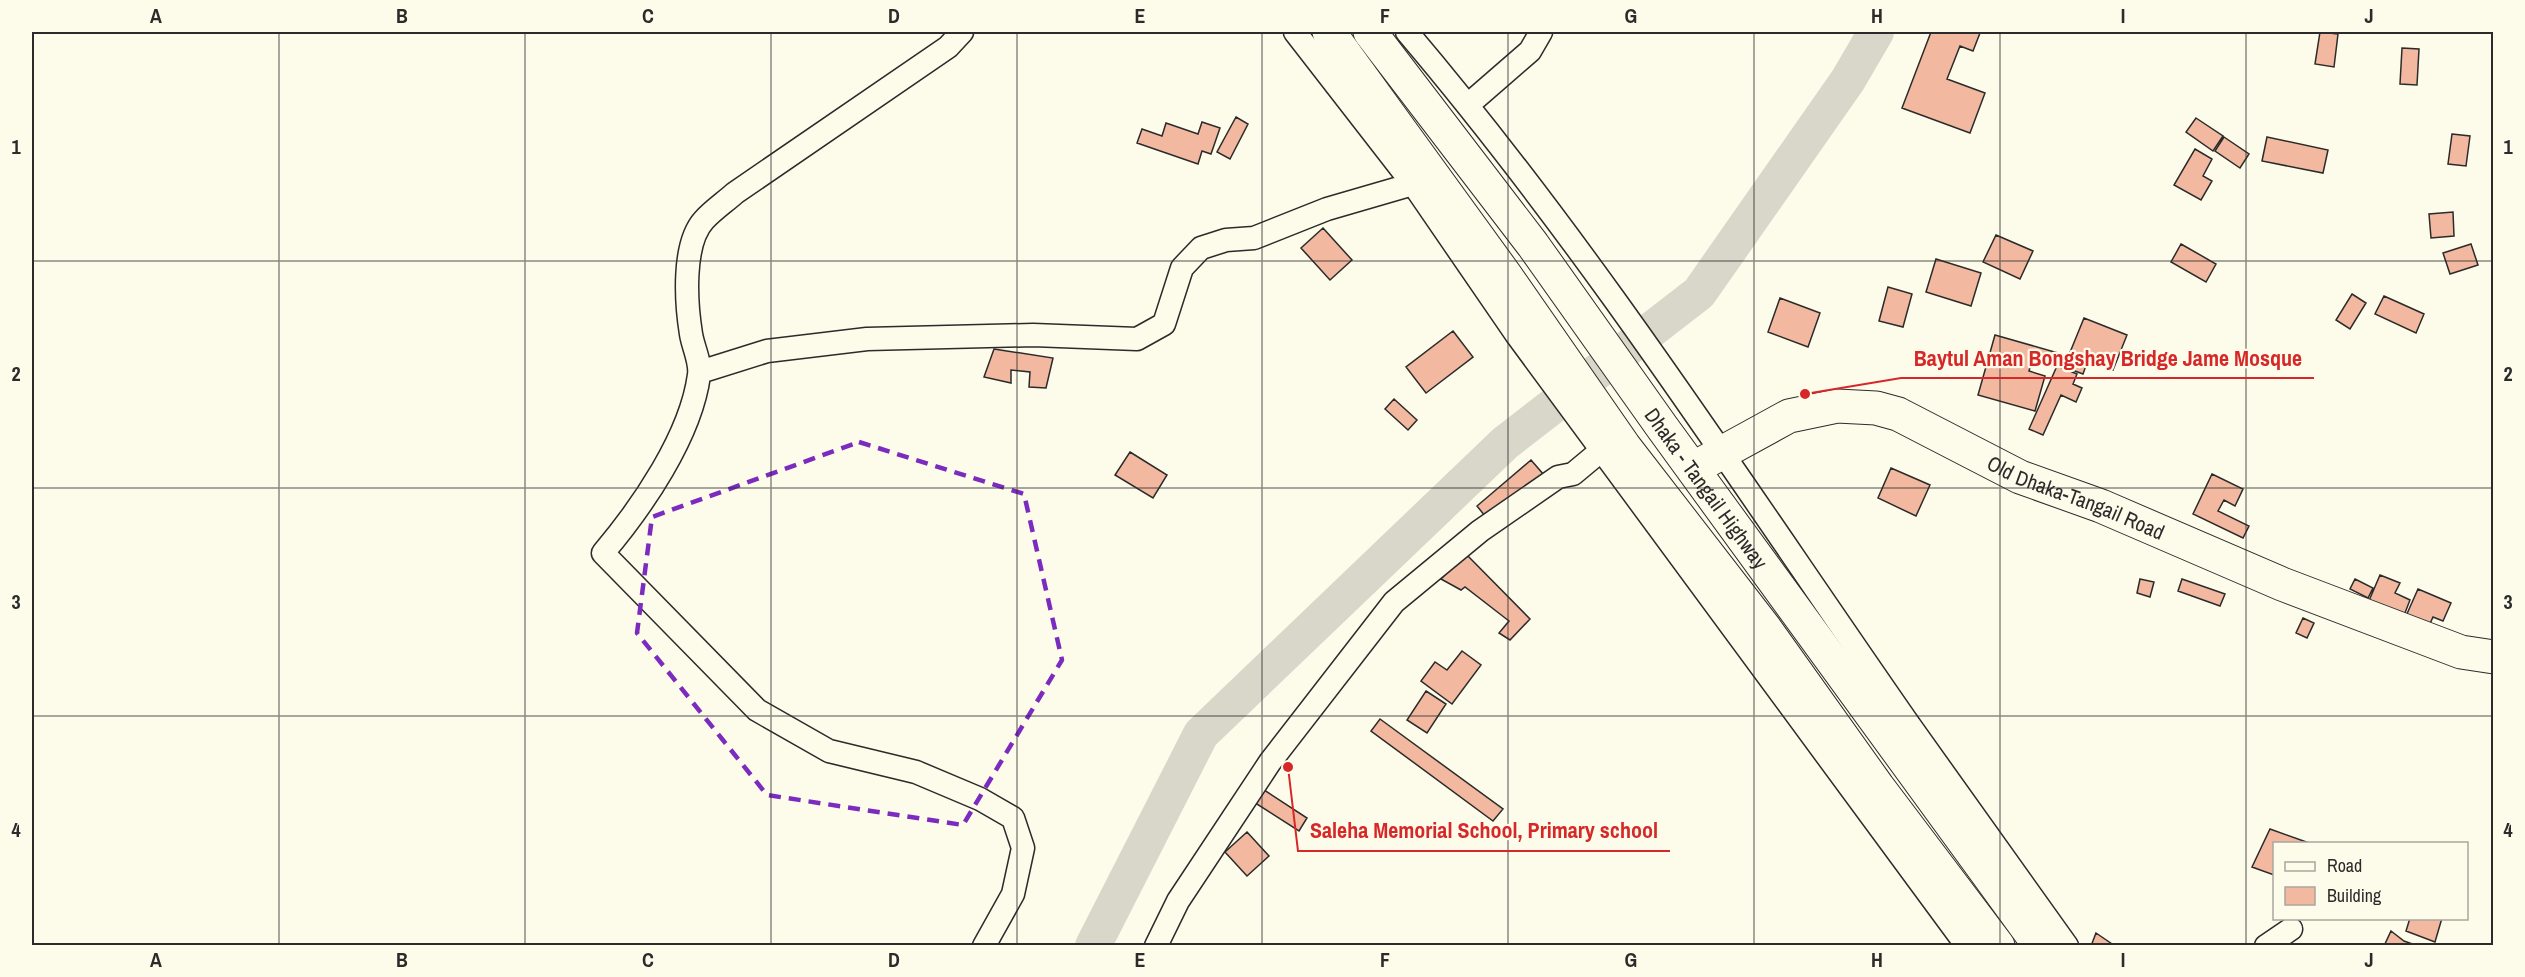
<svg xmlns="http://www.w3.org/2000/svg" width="2525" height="977" font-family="'Archivo Narrow',sans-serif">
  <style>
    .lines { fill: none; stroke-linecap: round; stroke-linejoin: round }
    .river { stroke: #d8d7c9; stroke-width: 36 }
    .building { fill: #f2b8a0; stroke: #2b2b2b; stroke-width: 1.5 }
    .minor-casing { stroke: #2b2b2b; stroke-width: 25 }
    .highway-casing { stroke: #2b2b2b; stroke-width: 35 }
    .minor { stroke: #fdfbea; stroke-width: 22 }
    .highway { stroke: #fdfbea; stroke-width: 33 }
    .marked { fill: none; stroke: #7b2cbf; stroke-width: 4.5; stroke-dasharray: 12 8; stroke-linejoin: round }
    .grid { fill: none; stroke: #2b2b2b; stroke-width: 1.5; stroke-opacity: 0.55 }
    .labels { text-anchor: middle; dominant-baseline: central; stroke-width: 4.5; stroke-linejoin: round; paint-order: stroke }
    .street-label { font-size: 21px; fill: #2b2b2b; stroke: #fdfbea }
    .leader { fill: none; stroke: #d62828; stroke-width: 2 }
    .callout-dot { fill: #d62828; stroke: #fdfbea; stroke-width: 2 }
    .callout-label { font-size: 22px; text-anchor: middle; font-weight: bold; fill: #d62828; stroke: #fdfbea; stroke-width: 4.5; stroke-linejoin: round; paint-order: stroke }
    .neatline { fill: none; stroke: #2b2b2b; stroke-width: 2 }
    .grid-label { font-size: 20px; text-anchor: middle; font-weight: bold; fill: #2b2b2b }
  </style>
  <rect width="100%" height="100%" fill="#fdfbea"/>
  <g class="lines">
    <path class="river" d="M 1093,946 L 1201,734 L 1505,443 L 1699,293 L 1848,80 L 1876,32"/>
  </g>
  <path class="building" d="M 1931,32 L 1980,33 L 1973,51 L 1960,46 L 1947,79 L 1985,93 L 1970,133 L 1902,108 Z
    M 2320,32 L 2338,34 L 2334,67 L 2315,64 Z
    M 2402,48 L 2419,49 L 2417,85 L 2400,84 Z
    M 1236,117 L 1248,124 L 1230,159 L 1217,152 Z
    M 2196,118 L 2223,136 L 2213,151 L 2186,132 Z
    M 1202,122 L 1220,128 L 1211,154 L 1202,151 L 1198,164 L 1137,143 L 1142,129 L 1162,136 L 1166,123 L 1198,134 Z
    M 2452,134 L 2470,136 L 2466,166 L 2448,164 Z
    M 2224,137 L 2249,154 L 2240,168 L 2215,151 Z
    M 2267,137 L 2328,150 L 2323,173 L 2262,161 Z
    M 2195,149 L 2212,159 L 2203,176 L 2212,181 L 2201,200 L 2174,185 Z
    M 2453,212 L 2454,236 L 2431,238 L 2429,214 Z
    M 1323,228 L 1352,260 L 1330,280 L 1301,248 Z
    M 1996,235 L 2033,251 L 2020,279 L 1983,262 Z
    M 2181,244 L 2216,264 L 2206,282 L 2171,262 Z
    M 2471,244 L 2478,265 L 2450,274 L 2443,253 Z
    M 1936,259 L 1981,273 L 1971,306 L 1926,292 Z
    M 1888,287 L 1912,294 L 1903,327 L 1879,321 Z
    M 2352,294 L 2366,303 L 2350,329 L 2336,320 Z
    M 2384,296 L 2424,314 L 2416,333 L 2375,314 Z
    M 1780,298 L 1820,313 L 1808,347 L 1768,332 Z
    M 2084,318 L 2127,335 L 2113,370 L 2088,360 L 2083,374 L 2064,367 Z
    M 1453,331 L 1473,357 L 1426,393 L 1406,367 Z
    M 1995,335 L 2058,353 L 2054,366 L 2032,360 L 2029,371 L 2045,376 L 2035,411 L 1978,395 Z
    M 994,349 L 1053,358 L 1046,388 L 1029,387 L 1030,372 L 1011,370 L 1011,383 L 984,377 Z
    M 2057,366 L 2077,374 L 2073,384 L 2082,388 L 2076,402 L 2061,395 L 2043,435 L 2029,429 Z
    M 1394,399 L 1417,420 L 1408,430 L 1385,409 Z
    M 1130,452 L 1167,475 L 1153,498 L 1115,475 Z
    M 1531,460 L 1544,475 L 1489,521 L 1477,506 Z
    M 1891,468 L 1930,485 L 1916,516 L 1878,498 Z
    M 2212,474 L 2243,489 L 2235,506 L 2224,500 L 2218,511 L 2249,526 L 2243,538 L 2193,514 Z
    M 1465,553 L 1530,619 L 1510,640 L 1499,633 L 1509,621 L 1465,587 L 1461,590 L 1441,579 Z
    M 2380,575 L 2400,583 L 2395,593 L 2410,600 L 2403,618 L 2368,603 Z
    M 2140,579 L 2154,582 L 2150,597 L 2137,593 Z
    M 2182,579 L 2225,594 L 2220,606 L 2178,591 Z
    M 2355,579 L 2373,588 L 2368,598 L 2350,589 Z
    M 2418,589 L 2451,603 L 2443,621 L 2433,617 L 2429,626 L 2406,616 Z
    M 2303,618 L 2314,623 L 2307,638 L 2296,633 Z
    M 1462,651 L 1481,665 L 1452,704 L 1421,681 L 1435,662 L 1447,670 Z
    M 1426,691 L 1446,704 L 1427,733 L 1407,720 Z
    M 1380,719 L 1503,809 L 1493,821 L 1371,731 Z
    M 1258,786 L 1307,818 L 1299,831 L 1249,799 Z
    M 2270,829 L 2312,844 L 2274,844 L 2274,875 L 2252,867 Z
    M 1247,832 L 1269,856 L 1247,876 L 1225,852 Z
    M 2442,918 L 2435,942 L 2406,931 L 2410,918 Z
    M 2391,931 L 2404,941 L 2418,946 L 2384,946 Z
    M 2096,933 L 2115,946 L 2091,946 Z"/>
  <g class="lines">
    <g class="minor-casing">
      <path id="minor" d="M 962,32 L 948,47 L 735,193 C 725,202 713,210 704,220 C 682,244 686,303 691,334 C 693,347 701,362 699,375 C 691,436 642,507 603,553 L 757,710 L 829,751 L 916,772 L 980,799 L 1013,818 L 1023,848 L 1013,894 L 984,946
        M 1295,32 L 1413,184 L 1516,334 L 1967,946
        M 1407,32 C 1592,250 1747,492 1910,726
        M 1469,104 L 1530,51 L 1541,32
        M 700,372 L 767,351 L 867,339 L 1033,335 L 1137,339 L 1164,324 L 1182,268 L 1201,248 L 1226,240 L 1254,238 L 1327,209 L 1413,184
        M 1898,728 L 1910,726 L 2067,946
        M 1156,946 L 1178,901 L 1270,762 L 1394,602 L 1480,531 L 1558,477 L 1573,474 L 1603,449
        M 2266,946 L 2291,929"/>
    </g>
    <g class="highway-casing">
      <g id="highway">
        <path d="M 1329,32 L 1506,276 L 1624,446 L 1764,627 L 1878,787 L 1998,946"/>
        <path id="s1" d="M 1370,32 L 1533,245 L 1662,427 L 2040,946"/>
        <path id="s2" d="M 1694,468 L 1789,416 L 1837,406 L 1876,408 L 1898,414 L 2020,477 L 2101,506 L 2282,584 L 2461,652 L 2494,657"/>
      </g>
    </g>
    <use href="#minor" class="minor"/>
    <use href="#highway" class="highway"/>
  </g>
  <path class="marked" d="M 859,442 L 1024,494 L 1062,660 L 963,825 L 767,795 L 637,633 L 652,517 Z"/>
  <path class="grid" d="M 279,32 L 279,946M 525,32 L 525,946M 771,32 L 771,946M 1017,32 L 1017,946M 1262,32 L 1262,946M 1508,32 L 1508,946M 1754,32 L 1754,946M 2000,32 L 2000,946M 2246,32 L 2246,946M 32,261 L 2494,261M 32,488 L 2494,488M 32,716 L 2494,716"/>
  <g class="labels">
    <g class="street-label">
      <text stroke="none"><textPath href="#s1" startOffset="567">Dhaka - Tangail Highway</textPath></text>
      <text stroke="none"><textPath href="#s2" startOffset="416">Old Dhaka-Tangail Road</textPath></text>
    </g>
  </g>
  <path class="leader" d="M1805 394L1901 378H2314M1288 767L1298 851H1670"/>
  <g class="callout-dot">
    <circle cx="1805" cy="394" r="6"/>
    <circle cx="1288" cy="767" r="6"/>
  </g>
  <g class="callout-label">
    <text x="2108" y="366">Baytul Aman Bongshay Bridge Jame Mosque</text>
    <text x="1484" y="838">Saleha Memorial School, Primary school</text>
  </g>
  <rect width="2525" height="977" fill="none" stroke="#fdfbea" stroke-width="66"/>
  <rect x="2273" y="842" width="195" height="78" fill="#fdfbea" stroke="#a9a89e" stroke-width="1.5"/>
  <rect x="2285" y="862" width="30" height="9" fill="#fdfbea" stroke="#a9a89e" stroke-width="1.5"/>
  <text x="2327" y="872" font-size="18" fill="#2b2b2b">Road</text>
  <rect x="2285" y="887" width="30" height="18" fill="#f2b8a0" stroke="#a9a89e" stroke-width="1.5"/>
  <text x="2327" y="902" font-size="18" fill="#2b2b2b">Building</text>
  <rect x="33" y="33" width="2459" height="911" class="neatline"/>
  <g class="grid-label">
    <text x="156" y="23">A</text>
    <text x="402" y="23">B</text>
    <text x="648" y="23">C</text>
    <text x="894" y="23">D</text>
    <text x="1140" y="23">E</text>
    <text x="1385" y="23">F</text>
    <text x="1631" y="23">G</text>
    <text x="1877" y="23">H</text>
    <text x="2123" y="23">I</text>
    <text x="2369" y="23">J</text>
    <text x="16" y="154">1</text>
    <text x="2508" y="154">1</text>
    <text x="16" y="381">2</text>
    <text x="2508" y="381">2</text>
    <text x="16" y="609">3</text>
    <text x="2508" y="609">3</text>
    <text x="16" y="837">4</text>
    <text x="2508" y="837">4</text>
    <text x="156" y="967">A</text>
    <text x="402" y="967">B</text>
    <text x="648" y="967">C</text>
    <text x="894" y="967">D</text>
    <text x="1140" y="967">E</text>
    <text x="1385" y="967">F</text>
    <text x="1631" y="967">G</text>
    <text x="1877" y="967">H</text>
    <text x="2123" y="967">I</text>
    <text x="2369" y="967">J</text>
  </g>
</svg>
